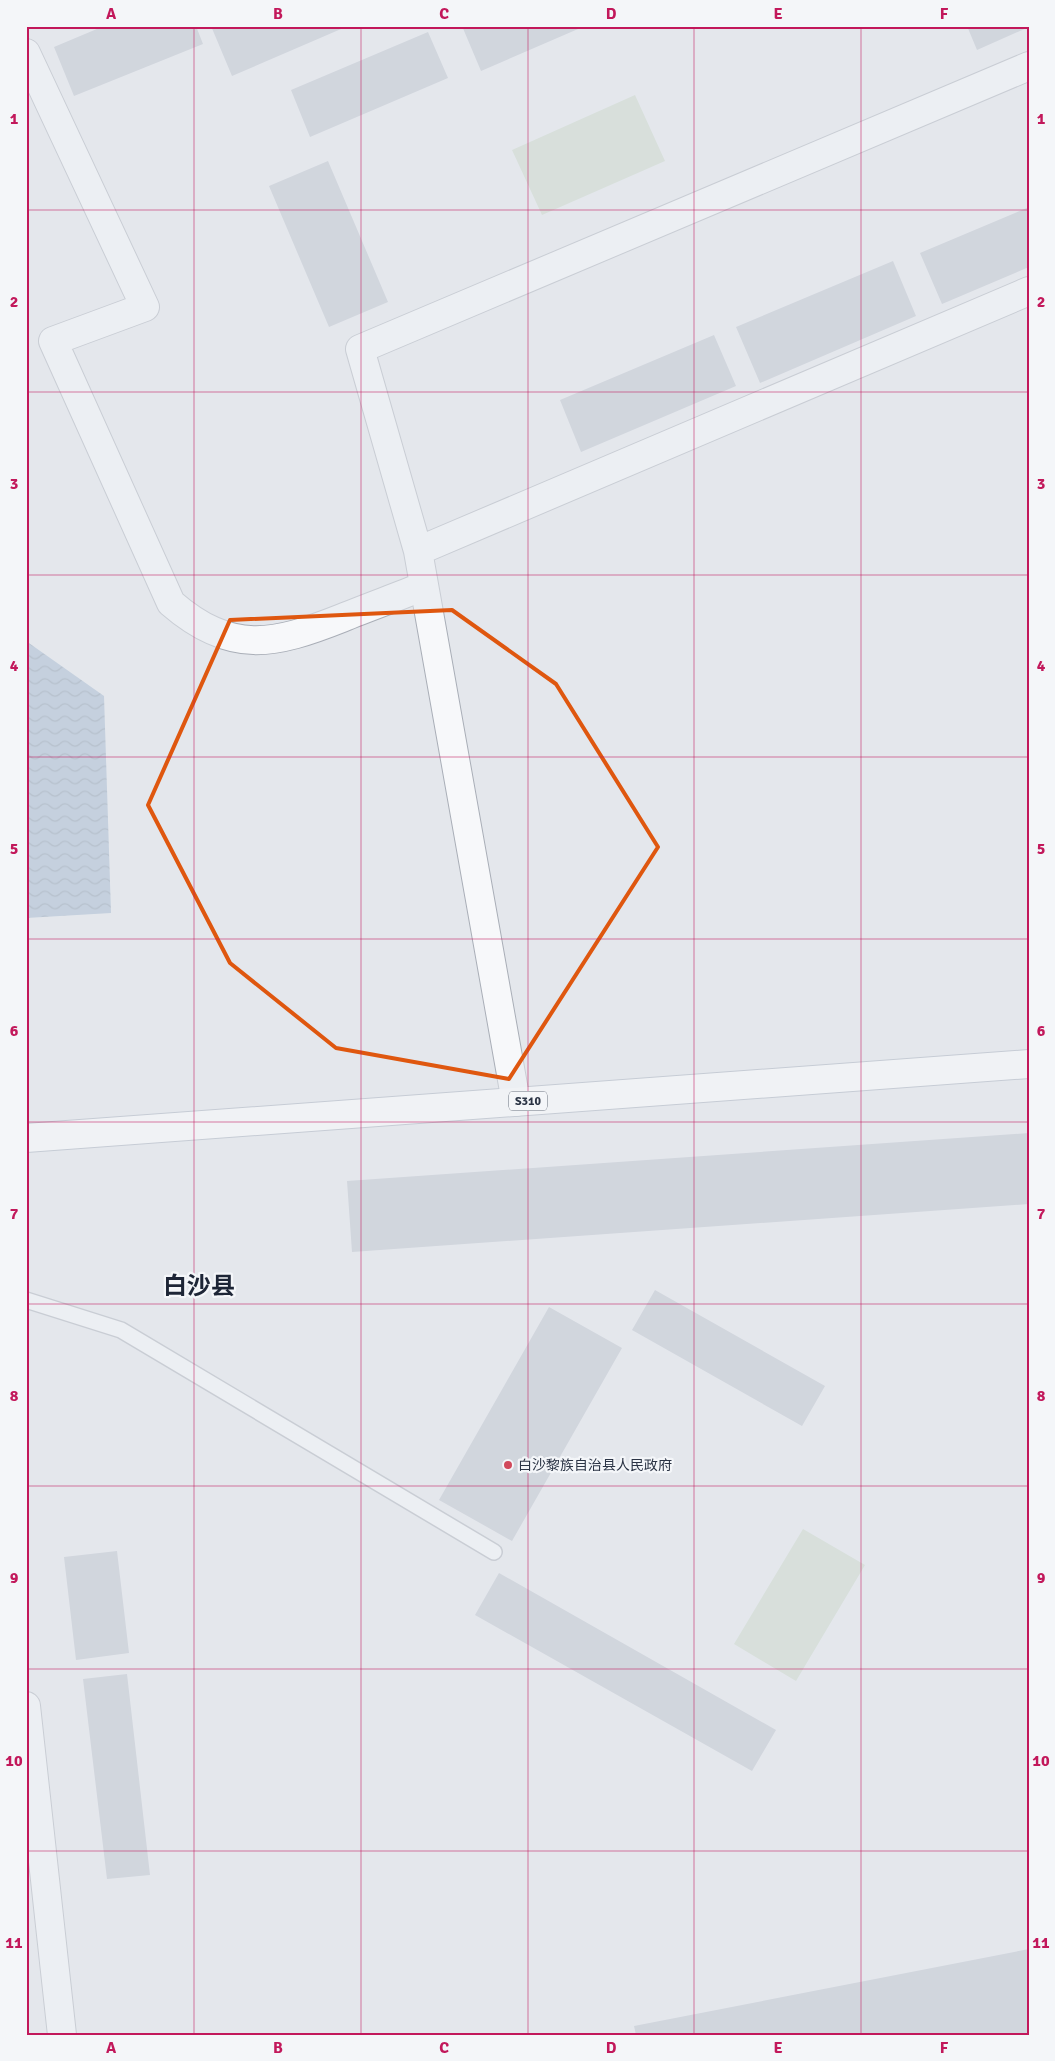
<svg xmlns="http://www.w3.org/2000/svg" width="1055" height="2061" font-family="Signika,'Noto Sans SC',sans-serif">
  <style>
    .green { fill: #c9d6c5 }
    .water { fill: url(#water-waves) }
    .building { fill: #bbc0ca }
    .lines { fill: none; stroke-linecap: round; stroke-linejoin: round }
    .service-casing { stroke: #a9aeb7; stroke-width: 18 }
    .minor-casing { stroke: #a9aeb7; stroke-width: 30 }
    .tertiary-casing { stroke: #a9aeb7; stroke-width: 30 }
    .primary-casing { stroke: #a3abb8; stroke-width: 30 }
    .service { stroke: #f7f8fa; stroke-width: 15 }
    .minor { stroke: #f7f8fa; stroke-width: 28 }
    .tertiary { stroke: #f7f8fa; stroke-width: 28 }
    .primary { stroke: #fff; stroke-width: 28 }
    .marked { fill: none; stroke: #df570f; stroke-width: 4; stroke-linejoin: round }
    .grid { fill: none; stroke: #c2185b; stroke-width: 1; stroke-opacity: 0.55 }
    .poi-dot { fill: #d1495b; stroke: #f4f6f9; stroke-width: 2 }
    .labels { text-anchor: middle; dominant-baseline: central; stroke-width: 4.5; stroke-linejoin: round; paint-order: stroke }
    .shield { fill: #f4f6f9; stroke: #676e7b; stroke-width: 1 }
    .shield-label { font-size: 12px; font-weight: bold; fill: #2b3445 }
    .poi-label { font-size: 14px; fill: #2b3445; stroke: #f4f6f9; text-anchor: start }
    .town-label { font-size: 24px; font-weight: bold; fill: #1d2536; stroke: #f4f6f9 }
    .neatline { fill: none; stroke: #c2185b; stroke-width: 2 }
    .grid-label { font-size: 16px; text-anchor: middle; font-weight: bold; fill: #c2185b }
  </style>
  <defs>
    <pattern id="water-waves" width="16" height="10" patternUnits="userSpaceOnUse" patternTransform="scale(1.25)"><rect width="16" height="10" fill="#9fb4cc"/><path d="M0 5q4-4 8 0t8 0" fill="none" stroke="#8293a7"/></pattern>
  </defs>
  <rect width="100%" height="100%" fill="#e4e7ec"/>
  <path class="green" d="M 635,95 L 665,161 L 542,215 L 512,150 Z
    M 803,1529 L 865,1565 L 796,1681 L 734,1644 Z"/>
  <path class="water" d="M 26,641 L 104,696 L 111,913 L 26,918 Z"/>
  <path class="building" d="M 104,26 L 196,26 L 203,44 L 74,96 L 54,47 Z
    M 211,26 L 348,26 L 232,76 Z
    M 462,26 L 585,26 L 481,71 Z
    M 967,26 L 1029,26 L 1029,27 L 977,50 Z
    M 428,32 L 448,78 L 310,137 L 291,90 Z
    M 328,161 L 388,302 L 329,327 L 269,186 Z
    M 1029,207 L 1029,267 L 942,304 L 920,253 Z
    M 893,261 L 916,316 L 760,383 L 736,327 Z
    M 714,335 L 736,386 L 581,452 L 560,400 Z
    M 1029,1133 L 1029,1204 L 352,1252 L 347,1181 Z
    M 655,1290 L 825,1386 L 802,1426 L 632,1330 Z
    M 549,1307 L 622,1348 L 512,1541 L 439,1500 Z
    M 117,1551 L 129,1653 L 76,1660 L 64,1557 Z
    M 499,1573 L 776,1730 L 752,1771 L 475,1615 Z
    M 127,1674 L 150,1875 L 107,1879 L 83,1679 Z
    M 1029,1949 L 1029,2035 L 636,2035 L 634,2026 Z"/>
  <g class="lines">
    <g class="service-casing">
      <path id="service" d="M 26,1300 L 121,1330 L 494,1552"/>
    </g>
    <g class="minor-casing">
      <path id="minor" d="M 26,53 L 145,307 L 53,341 L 171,603 C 231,655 274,645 342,618 C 369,607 397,597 424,586
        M 418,551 L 1029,291
        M 516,1102 L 418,551 L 360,349 L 1029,66"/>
    </g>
    <g class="tertiary-casing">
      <path id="tertiary" d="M 26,1706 L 62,2035"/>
    </g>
    <g class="primary-casing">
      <path id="primary" d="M 26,1138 L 1029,1064"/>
    </g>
    <use href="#service" class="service"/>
    <use href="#minor" class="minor"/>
    <use href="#tertiary" class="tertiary"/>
    <use href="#primary" class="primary"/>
  </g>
  <path d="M0 0H1055V2061H0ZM 452,610 L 556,684 L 658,847 L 509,1079 L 336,1048 L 230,963 L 148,805 L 230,620 Z" fill="#e4e7ec" fill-opacity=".55" fill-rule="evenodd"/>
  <path class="marked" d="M 452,610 L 556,684 L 658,847 L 509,1079 L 336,1048 L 230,963 L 148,805 L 230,620 Z"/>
  <path class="grid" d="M 194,26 L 194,2035M 361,26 L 361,2035M 528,26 L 528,2035M 694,26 L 694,2035M 861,26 L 861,2035M 26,210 L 1029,210M 26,392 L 1029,392M 26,575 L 1029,575M 26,757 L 1029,757M 26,939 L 1029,939M 26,1122 L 1029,1122M 26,1304 L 1029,1304M 26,1486 L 1029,1486M 26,1669 L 1029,1669M 26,1851 L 1029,1851"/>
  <circle class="poi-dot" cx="508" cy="1465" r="5"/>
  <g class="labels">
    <rect class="shield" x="509" y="1091.5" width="38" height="19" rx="4"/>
    <g class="shield-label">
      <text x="528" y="1101">S310</text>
    </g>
    <g class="poi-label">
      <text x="518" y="1465">白沙黎族自治县人民政府</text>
    </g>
    <g class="town-label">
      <text x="199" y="1286">白沙县</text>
    </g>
  </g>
  <rect width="1055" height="2061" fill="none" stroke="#f4f6f9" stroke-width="55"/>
  <rect x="28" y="28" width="1000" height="2006" class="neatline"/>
  <g class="grid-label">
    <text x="111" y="19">A</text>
    <text x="278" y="19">B</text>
    <text x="444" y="19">C</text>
    <text x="611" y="19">D</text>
    <text x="778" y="19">E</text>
    <text x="944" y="19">F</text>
    <text x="14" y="124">1</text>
    <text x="1041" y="124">1</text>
    <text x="14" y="307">2</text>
    <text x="1041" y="307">2</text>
    <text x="14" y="489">3</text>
    <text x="1041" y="489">3</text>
    <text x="14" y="671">4</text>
    <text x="1041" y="671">4</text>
    <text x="14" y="854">5</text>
    <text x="1041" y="854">5</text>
    <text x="14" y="1036">6</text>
    <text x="1041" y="1036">6</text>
    <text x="14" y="1219">7</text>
    <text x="1041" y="1219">7</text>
    <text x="14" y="1401">8</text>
    <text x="1041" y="1401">8</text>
    <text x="14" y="1583">9</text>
    <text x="1041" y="1583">9</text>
    <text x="14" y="1766">10</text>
    <text x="1041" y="1766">10</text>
    <text x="14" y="1948">11</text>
    <text x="1041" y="1948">11</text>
    <text x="111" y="2053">A</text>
    <text x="278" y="2053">B</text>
    <text x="444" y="2053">C</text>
    <text x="611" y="2053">D</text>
    <text x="778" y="2053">E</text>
    <text x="944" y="2053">F</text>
  </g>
</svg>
